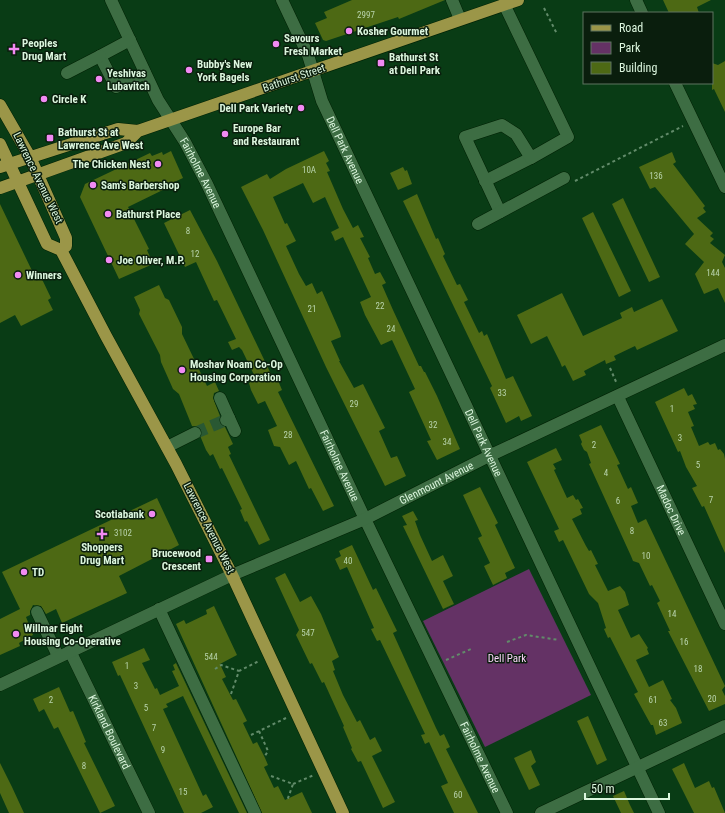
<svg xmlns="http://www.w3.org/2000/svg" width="725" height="813" font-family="'Roboto Condensed',sans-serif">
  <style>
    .park { fill: #643265 }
    .building { fill: #4d6914 }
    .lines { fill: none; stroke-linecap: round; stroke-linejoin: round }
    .minor-tunnel { stroke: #295833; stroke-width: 12; stroke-dasharray: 12 6; stroke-linecap: butt }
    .minor-casing { stroke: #002104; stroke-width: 13 }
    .major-casing { stroke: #002104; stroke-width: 13 }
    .path { stroke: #628b6a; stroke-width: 2; stroke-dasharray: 3 3; stroke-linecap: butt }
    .minor { stroke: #3d6d43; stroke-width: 12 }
    .major { stroke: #9b9648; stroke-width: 12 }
    .poi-dot { fill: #f28af3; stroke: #0a1e0d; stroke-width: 1.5 }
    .labels { text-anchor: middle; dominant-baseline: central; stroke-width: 3; stroke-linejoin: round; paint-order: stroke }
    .number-label { font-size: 9px; fill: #b8d3ac }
    .poi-label { font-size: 11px; font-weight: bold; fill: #dcf6de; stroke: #0a1e0d; text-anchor: start }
    .street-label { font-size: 11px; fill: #dcf6de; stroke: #0a1e0d }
    .park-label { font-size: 11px; fill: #fbd3fa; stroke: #0a1e0d }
  </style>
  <rect width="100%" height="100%" fill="#093c15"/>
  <path class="park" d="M 529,569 L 591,695 L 485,747 L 423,621 Z"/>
  <path class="building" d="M 352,0 L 445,0 L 399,19 L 398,17 L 326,41 L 323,40 L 315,23 L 327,18 L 324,12 Z
    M 663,0 L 711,0 L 697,7 L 699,13 L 669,13 Z
    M 725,61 L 725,112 L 714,89 L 712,90 L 712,63 L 718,65 Z
    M 171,151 L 183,178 L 170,184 L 171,186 L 128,207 L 149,249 L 147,250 L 153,264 L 119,279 L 80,197 L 85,184 L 150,153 L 152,156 L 162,152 L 163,155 Z
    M 324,151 L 329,161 L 326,163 L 330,171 L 327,172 L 343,209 L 353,228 L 358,225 L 364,237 L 360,238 L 370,257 L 368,258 L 375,274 L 380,272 L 386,283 L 382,285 L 393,310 L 419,366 L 421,366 L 424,372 L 425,372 L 437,396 L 460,449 L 437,460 L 427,441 L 431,440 L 409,392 L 415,389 L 392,340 L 381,345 L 365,315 L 360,302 L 371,297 L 343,237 L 335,241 L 333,236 L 331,232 L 339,228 L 325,197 L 313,203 L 303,183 L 273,197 L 285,224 L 287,223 L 296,241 L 286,246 L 299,274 L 306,286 L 312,283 L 317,294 L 322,291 L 340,332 L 341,337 L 331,341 L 340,361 L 339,361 L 354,388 L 363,384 L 385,428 L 379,431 L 391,458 L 397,456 L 406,476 L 385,486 L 326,367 L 263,230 L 241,187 L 267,174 L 270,179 L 286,169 Z
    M 672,152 L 676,162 L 673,164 L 705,206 L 703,208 L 706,212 L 697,218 L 713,233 L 710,236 L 714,239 L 710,243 L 725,255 L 722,262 L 725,268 L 725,303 L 718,288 L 704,294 L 695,274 L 704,262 L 685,244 L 694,234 L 655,187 L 650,189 L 639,167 Z
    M 403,167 L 405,171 L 407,170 L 412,184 L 398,190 L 390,173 Z
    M 417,194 L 436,239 L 438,238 L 445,254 L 443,256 L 457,285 L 460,284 L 468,300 L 464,302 L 479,333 L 482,331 L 484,336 L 487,334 L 506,379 L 513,376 L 532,416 L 521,421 L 519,416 L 506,423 L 490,388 L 492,386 L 403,201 Z
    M 623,198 L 660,277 L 649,282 L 612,204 Z
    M 0,204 L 35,277 L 40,275 L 51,298 L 48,300 L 53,310 L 21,326 L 15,315 L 0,323 Z
    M 190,210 L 217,261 L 270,372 L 274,379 L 277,378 L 282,390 L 278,392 L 334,506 L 323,511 L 311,488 L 309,489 L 296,461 L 289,465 L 280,447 L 274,446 L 268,430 L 277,426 L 265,401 L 258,404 L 251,390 L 249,383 L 256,379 L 242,350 L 239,347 L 232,350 L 228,342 L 236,339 L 217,300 L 214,301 L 196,262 L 185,267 L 164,223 Z
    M 593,212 L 631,291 L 619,297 L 582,218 Z
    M 159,285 L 165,298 L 169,300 L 182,327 L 182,334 L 207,386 L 215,382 L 219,391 L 214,393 L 213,398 L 220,416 L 220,424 L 225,427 L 233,444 L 228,447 L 231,454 L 229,455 L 270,540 L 259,545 L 247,521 L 245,522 L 240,510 L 242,509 L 222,468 L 220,469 L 213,454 L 210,456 L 206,450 L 201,438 L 201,429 L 199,427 L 192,426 L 179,394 L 173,389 L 161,362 L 160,355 L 139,314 L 140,310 L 134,297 Z
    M 562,293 L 583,336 L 622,318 L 620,313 L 632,307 L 634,312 L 662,299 L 678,331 L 637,350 L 635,346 L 614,356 L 616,360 L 606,364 L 605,360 L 584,371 L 586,375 L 573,381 L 565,365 L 562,367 L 560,362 L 547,336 L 531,344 L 517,315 Z
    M 684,388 L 688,396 L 692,394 L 697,404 L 693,405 L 695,409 L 688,412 L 694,426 L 691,427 L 699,446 L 708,442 L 710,445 L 715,443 L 718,450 L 720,449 L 724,454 L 725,459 L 725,553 L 704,506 L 702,507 L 692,488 L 697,486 L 686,467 L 680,451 L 678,452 L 655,402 Z
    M 601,425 L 620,464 L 617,465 L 628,489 L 631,487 L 638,503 L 631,506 L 638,523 L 646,519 L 725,686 L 722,690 L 725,696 L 725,704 L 709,711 L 668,631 L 670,631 L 657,603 L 660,601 L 652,585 L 650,586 L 639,563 L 633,561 L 631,556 L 589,464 L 591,463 L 587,452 L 584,450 L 581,444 L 582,442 L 579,435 Z
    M 556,448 L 562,460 L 553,464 L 556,469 L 554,470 L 567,498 L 573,495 L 576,500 L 578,499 L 583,508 L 580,509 L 582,514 L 572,519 L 586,546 L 589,551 L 591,550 L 598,564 L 595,565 L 608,591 L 620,586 L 625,592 L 629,605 L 618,610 L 631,638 L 639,634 L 648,648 L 647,649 L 649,654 L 636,660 L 649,687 L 663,680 L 672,699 L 670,700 L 676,708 L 682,723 L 656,735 L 653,725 L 651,725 L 634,694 L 638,692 L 610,637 L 608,638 L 604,629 L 606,628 L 598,603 L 589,594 L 563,540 L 559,542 L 554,531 L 559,529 L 527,462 Z
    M 480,487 L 498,523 L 495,525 L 515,568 L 505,573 L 507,578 L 493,585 L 484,566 L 490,563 L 478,538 L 482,536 L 463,495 Z
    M 157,498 L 179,545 L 119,576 L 127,593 L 62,623 L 56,609 L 46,614 L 41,606 L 33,605 L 30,611 L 30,615 L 26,617 L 33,635 L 19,643 L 20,646 L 0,655 L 0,619 L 20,609 L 2,572 Z
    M 413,511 L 418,520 L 415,521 L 420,535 L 432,561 L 443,555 L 453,576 L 443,581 L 454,604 L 443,609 L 403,526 L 407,525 L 402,516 Z
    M 352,545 L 373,590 L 376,588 L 397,631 L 393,633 L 436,728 L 440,736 L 444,734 L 450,747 L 446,749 L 478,813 L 454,813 L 441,786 L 448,783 L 429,742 L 425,744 L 421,735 L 425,734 L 380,640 L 377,641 L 371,629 L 374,628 L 347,567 L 340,570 L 335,559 L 341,556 L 339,551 Z
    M 285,573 L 300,602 L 311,596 L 321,614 L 339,657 L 332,661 L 335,670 L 333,671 L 343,695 L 357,722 L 360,720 L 370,740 L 375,737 L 382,751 L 372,756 L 395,802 L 383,808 L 361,761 L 358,762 L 351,749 L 352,748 L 343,727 L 344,726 L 324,682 L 322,683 L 312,663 L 310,664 L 296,635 L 299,630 L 275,578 Z
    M 214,606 L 237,655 L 220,664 L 226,677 L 222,679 L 233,700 L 236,699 L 247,721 L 243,723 L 253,744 L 257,742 L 265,758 L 268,765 L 264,767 L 274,788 L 278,786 L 285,800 L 302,792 L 312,813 L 262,813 L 176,624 L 184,620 L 186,624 L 207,614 L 206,610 Z
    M 144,648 L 150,660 L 142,663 L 155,689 L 157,688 L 160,695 L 179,686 L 172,671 L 175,670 L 173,665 L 176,663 L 247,813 L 239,813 L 183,696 L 166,704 L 168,707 L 163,709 L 203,796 L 206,794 L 213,807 L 201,813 L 184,813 L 120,675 L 118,676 L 112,662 Z
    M 59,687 L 70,712 L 73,711 L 86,742 L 84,743 L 115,806 L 100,813 L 58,727 L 54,729 L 44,709 L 39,712 L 33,699 Z
    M 588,716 L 607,760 L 597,765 L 577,721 Z
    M 531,750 L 536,762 L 531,766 L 540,785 L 529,790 L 514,758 Z
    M 0,763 L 12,787 L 24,813 L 9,813 L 0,793 Z
    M 684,763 L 695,788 L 709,781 L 712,788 L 714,787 L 725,813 L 694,813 L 672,769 Z
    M 624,791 L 630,805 L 634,813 L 621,813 L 613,796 Z"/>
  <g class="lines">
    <path class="minor-tunnel" d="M 195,433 L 226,420"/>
    <g class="minor-casing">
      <g id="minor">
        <path id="s1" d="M 111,0 L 158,100 L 185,142 L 207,184 L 365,519 L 507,813"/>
        <path id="s2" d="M 282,0 L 308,55 L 322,101 L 659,813"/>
        <path d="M 452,0 L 460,19"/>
        <path d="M 636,0 L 642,13"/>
        <path d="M 130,40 L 100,56 L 116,87 L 145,73"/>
        <path d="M 67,73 L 100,56"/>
        <path d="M 675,83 L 725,187"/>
        <path d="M 485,181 L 531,158"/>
        <path d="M 500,212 L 465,137 L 502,125 L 516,134 L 531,158 L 568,137 L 504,4"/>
        <path d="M 478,224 L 564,178"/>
        <path id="s3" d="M 618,397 L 725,624"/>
        <path d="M 220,398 L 229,418 L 226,420"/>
        <path d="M 229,418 L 235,431"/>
        <path d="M 167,447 L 195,433"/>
        <path d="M 159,609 L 255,813"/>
        <path d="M 37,612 L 58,656"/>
        <path id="s4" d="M 70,651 L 149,813"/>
        <path id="s5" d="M 0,685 L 232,575 L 365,519 L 491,455 L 725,345"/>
        <path d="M 541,813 L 725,726"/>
      </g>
    </g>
    <g class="major-casing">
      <path id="major" d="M 0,105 L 30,157 L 66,238 L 66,246 L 61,250
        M 0,144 L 47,244 L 61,250 L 106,336 L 176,464 L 232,575 L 343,813
        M 0,167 L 118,129 L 138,131 L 518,0
        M 0,188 L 126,143 L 138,131"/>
    </g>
    <path class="path" d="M 544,8 L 557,34
      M 575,181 L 683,126
      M 610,368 L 617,384
      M 507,642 L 526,635 L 559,640
      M 446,660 L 471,649
      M 215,669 L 221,665 L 239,671
      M 231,694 L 239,671 L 259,661
      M 259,731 L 268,751 L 265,756
      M 251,735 L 286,718
      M 271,776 L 293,784 L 287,801
      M 293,784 L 314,775"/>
    <use href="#minor" class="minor"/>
    <use href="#major" class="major"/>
  </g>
  <g class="poi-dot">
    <circle cx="349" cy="31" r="4"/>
    <circle cx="276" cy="44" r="4"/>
    <path d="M12 43h4v4h4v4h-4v4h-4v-4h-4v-4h4z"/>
    <rect x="377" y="59" width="8" height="8" rx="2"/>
    <circle cx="189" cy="70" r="4"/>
    <circle cx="99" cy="79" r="4"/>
    <circle cx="44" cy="99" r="4"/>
    <circle cx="301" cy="108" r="4"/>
    <circle cx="225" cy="134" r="4"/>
    <rect x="46" y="134" width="8" height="8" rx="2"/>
    <circle cx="158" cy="164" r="4"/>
    <circle cx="93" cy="185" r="4"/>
    <circle cx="108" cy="214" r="4"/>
    <circle cx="109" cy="260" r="4"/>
    <circle cx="18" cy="275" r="4"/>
    <circle cx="182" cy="370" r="4"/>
    <circle cx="152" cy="514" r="4"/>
    <path d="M100 528h4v4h4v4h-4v4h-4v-4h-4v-4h4z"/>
    <rect x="205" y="555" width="8" height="8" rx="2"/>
    <circle cx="24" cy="572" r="4"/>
    <circle cx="16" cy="634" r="4"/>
  </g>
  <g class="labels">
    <g class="number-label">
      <text x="366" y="15">2997</text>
      <text x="309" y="170">10A</text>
      <text x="656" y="176">136</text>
      <text x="188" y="231">8</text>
      <text x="195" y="254">12</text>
      <text x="713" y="273">144</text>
      <text x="380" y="306">22</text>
      <text x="312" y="309">21</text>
      <text x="391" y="329">24</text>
      <text x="502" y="393">33</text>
      <text x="354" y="404">29</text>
      <text x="672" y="409">1</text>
      <text x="433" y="425">32</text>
      <text x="288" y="435">28</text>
      <text x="680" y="438">3</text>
      <text x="447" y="442">34</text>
      <text x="594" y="445">2</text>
      <text x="698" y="465">5</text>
      <text x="606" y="473">4</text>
      <text x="711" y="500">7</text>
      <text x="618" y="501">6</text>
      <text x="632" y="531">8</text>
      <text x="123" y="533">3102</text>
      <text x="646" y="556">10</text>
      <text x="348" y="561">40</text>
      <text x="672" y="614">14</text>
      <text x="308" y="633">547</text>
      <text x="684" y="642">16</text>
      <text x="211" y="657">544</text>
      <text x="127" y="666">1</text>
      <text x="698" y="669">18</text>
      <text x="136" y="686">3</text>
      <text x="712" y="699">20</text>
      <text x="51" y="700">2</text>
      <text x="653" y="700">61</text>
      <text x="146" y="708">5</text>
      <text x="663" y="723">63</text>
      <text x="154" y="728">7</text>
      <text x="163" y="750">9</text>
      <text x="84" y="766">8</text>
      <text x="183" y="792">15</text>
      <text x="458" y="795">60</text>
    </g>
    <g class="poi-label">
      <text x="357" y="31">Kosher Gourmet</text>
      <text x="284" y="38">Savours<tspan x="284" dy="13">Fresh Market</tspan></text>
      <text x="22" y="43">Peoples<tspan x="22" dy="13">Drug Mart</tspan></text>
      <text x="389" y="57">Bathurst St<tspan x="389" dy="13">at Dell Park</tspan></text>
      <text x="197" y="64">Bubby's New<tspan x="197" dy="13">York Bagels</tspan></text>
      <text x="107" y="73">Yeshivas<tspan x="107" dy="13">Lubavitch</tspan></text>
      <text x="52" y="99">Circle K</text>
      <text x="293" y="108" text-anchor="end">Dell Park Variety</text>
      <text x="233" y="128">Europe Bar<tspan x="233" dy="13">and Restaurant</tspan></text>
      <text x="58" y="132">Bathurst St at<tspan x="58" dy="13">Lawrence Ave West</tspan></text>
      <text x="150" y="164" text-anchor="end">The Chicken Nest</text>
      <text x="101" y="185">Sam's Barbershop</text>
      <text x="116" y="214">Bathurst Place</text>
      <text x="117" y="260">Joe Oliver, M.P.</text>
      <text x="26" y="275">Winners</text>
      <text x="190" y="364">Moshav Noam Co-Op<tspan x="190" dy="13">Housing Corporation</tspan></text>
      <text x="144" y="514" text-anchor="end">Scotiabank</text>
      <text x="102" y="547" text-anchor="middle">Shoppers<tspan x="102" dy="13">Drug Mart</tspan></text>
      <text x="201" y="553" text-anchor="end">Brucewood<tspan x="201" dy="13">Crescent</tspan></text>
      <text x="32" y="572">TD</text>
      <text x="24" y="628">Willmar Eight<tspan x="24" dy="13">Housing Co-Operative</tspan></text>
    </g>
    <g class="street-label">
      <text transform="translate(294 78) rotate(-19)">Bathurst Street</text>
      <text stroke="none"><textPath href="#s2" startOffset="163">Dell Park Avenue</textPath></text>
      <text stroke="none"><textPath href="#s1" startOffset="195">Fairholme Avenue</textPath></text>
      <text transform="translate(38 178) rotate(64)">Lawrence Avenue West</text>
      <text stroke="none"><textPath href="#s2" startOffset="487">Dell Park Avenue</textPath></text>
      <text stroke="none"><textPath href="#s1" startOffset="519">Fairholme Avenue</textPath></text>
      <text stroke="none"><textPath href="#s5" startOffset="481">Glenmount Avenue</textPath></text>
      <text stroke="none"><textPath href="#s3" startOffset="125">Madoc Drive</textPath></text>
      <text transform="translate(209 528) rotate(63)">Lawrence Avenue West</text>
      <text stroke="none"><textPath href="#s4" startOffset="90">Kirkland Boulevard</textPath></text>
      <text stroke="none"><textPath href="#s1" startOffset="843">Fairholme Avenue</textPath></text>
    </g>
    <g class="park-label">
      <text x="507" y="658">Dell Park</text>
    </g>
  </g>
  <rect x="583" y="12" width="130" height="72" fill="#0a1e0d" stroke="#5e7461"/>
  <rect x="591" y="25" width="20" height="6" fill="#9b9648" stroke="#5e7461"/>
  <text x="619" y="32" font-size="12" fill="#dcf6de">Road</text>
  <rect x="591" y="42" width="20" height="12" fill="#643265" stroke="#5e7461"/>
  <text x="619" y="52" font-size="12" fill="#dcf6de">Park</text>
  <rect x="591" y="62" width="20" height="12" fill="#4d6914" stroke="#5e7461"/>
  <text x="619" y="72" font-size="12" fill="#dcf6de">Building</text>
  <path d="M585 793v6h84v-6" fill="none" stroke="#dcf6de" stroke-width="2"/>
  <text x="591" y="793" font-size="12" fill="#dcf6de" stroke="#0a1e0d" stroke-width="3" paint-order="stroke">50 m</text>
</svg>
